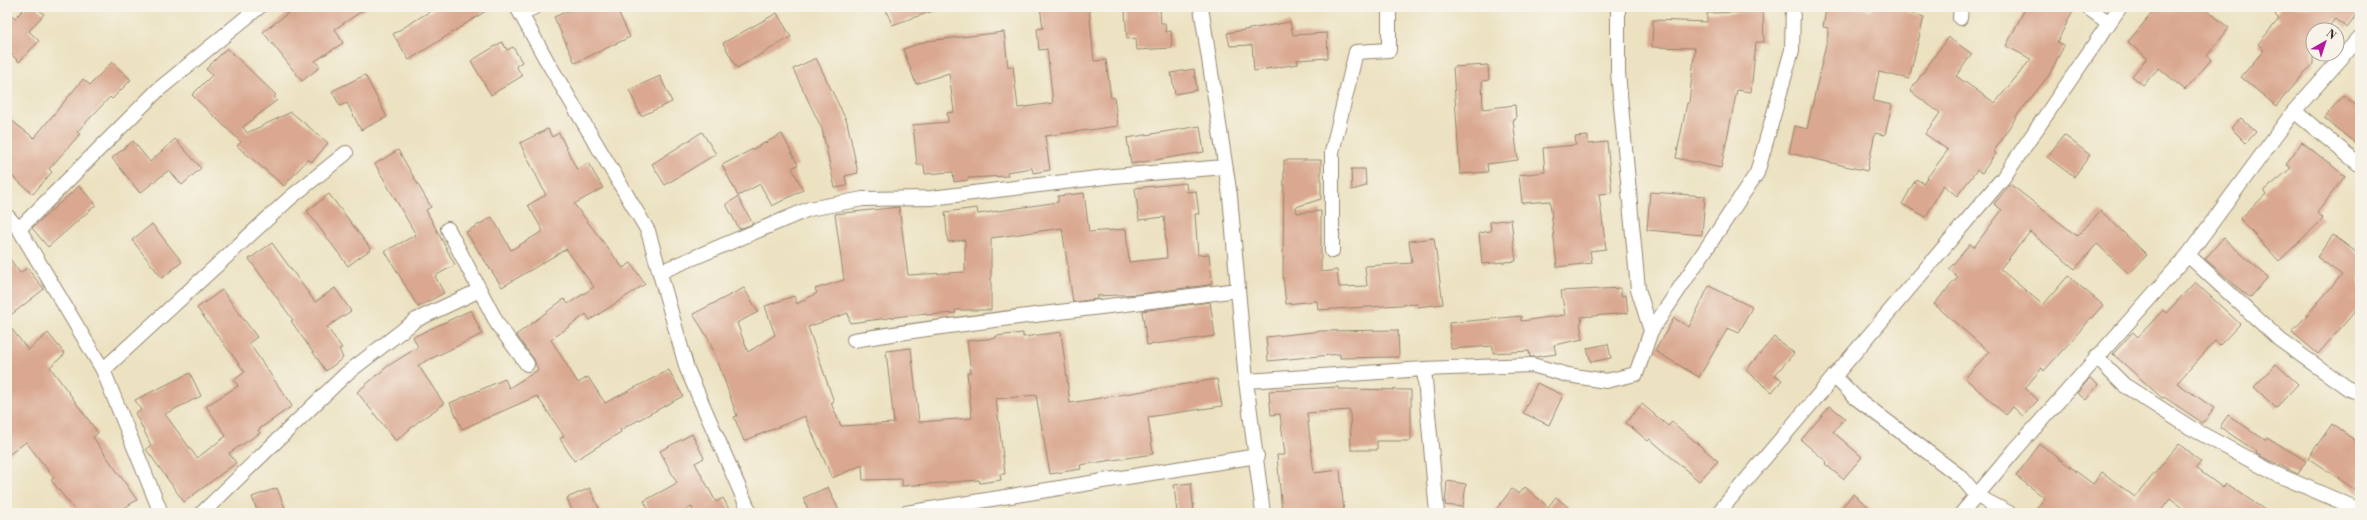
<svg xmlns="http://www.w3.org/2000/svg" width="2367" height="520" font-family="'Libre Bodoni',serif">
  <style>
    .building { fill: #daa890 }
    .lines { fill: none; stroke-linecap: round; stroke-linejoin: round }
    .minor-casing { stroke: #948670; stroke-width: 16 }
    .minor { stroke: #fff; stroke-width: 14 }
  </style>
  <rect width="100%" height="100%" fill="#f7f3e8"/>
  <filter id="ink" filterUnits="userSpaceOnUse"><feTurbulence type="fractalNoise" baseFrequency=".025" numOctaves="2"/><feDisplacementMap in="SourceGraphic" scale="8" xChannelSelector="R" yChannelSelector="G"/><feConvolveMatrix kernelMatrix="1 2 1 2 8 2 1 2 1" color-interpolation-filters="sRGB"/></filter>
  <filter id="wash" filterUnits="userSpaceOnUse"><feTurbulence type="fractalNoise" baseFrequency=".012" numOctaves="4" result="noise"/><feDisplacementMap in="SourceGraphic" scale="16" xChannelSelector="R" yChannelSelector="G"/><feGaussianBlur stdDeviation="0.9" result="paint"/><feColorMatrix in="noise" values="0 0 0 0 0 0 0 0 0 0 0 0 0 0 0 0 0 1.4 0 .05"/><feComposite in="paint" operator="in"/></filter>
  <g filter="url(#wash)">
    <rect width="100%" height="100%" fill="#ece2c1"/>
    <g id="blocks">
      <path class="building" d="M 26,7 L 36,7 L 44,14 L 29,31 L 39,41 L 19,62 L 7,50 L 7,10 L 15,18 Z
        M 296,7 L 368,7 L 335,29 L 343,43 L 315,61 L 320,67 L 302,81 L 263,32 Z
        M 437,7 L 492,7 L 409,60 L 393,34 Z
        M 577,7 L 616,7 L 630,37 L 575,63 L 554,17 Z
        M 885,7 L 939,7 L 939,9 L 892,25 Z
        M 1040,7 L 1089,7 L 1094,61 L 1106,60 L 1111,98 L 1114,97 L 1118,126 L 1045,136 L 1050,170 L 1033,173 L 1032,168 L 1007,172 L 1008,176 L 968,178 L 968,180 L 954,182 L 953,172 L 925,174 L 924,165 L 917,165 L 913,125 L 948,122 L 947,113 L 954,112 L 949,73 L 916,84 L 903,49 L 927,41 L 1004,32 L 1008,67 L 1013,66 L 1018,108 L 1053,103 L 1047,49 L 1039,50 L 1037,29 L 1043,28 Z
        M 1832,7 L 1854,7 L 1872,10 L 1873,7 L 1890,7 L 1924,17 L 1909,79 L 1879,72 L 1873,101 L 1892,105 L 1885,135 L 1875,133 L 1867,171 L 1789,153 L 1795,126 L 1807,129 L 1828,35 L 1828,28 L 1823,27 L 1826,9 L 1831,10 Z
        M 2026,7 L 2075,7 L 2057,42 L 2064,46 L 2049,75 L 2016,117 L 1994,151 L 1996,153 L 1982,173 L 1977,170 L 1957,196 L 1943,185 L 1926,217 L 1902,204 L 1916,179 L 1923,183 L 1948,150 L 1925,134 L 1940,113 L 1910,91 L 1948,37 L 1972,54 L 1956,76 L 1995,103 L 2031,59 L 2006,46 Z
        M 2157,7 L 2203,7 L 2229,28 L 2207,56 L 2211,60 L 2185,90 L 2159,68 L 2143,85 L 2132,76 L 2147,58 L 2128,42 Z
        M 2281,7 L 2360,7 L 2360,11 L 2347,28 L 2335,19 L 2326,30 L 2313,30 L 2313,64 L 2276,106 L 2241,77 L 2264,50 L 2258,44 L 2279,19 L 2275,15 Z
        M 1160,9 L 1161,23 L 1165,23 L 1166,32 L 1171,31 L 1172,48 L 1137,50 L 1136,38 L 1127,39 L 1125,11 Z
        M 1763,12 L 1764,42 L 1756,42 L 1751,92 L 1737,90 L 1721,168 L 1676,158 L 1687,103 L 1689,103 L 1695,48 L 1652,47 L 1653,20 L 1707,22 L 1707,13 Z
        M 777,13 L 791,37 L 737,68 L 723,43 Z
        M 1290,22 L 1293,35 L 1327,33 L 1328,58 L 1297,60 L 1298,64 L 1254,71 L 1252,45 L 1230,46 L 1227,33 Z
        M 502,42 L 507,50 L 513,47 L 522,62 L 516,66 L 522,76 L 491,95 L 471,61 Z
        M 227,48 L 276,95 L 274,97 L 277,100 L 243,127 L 247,133 L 291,112 L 328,143 L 312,162 L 308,159 L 284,186 L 237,146 L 241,142 L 192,95 L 212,75 L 206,69 Z
        M 816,58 L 847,122 L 858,173 L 845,176 L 847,186 L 835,188 L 822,129 L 793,69 Z
        M 112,62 L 131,80 L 112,99 L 110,97 L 77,132 L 80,134 L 49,169 L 52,172 L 33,194 L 7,172 L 7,117 L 34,138 L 83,79 L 90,85 Z
        M 1488,65 L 1489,80 L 1482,81 L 1483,109 L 1515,105 L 1516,119 L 1513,120 L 1518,160 L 1487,164 L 1488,172 L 1460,174 L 1453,67 Z
        M 1194,69 L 1197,90 L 1175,94 L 1171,73 Z
        M 365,75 L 387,117 L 361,130 L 347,103 L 340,106 L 332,91 Z
        M 660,76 L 672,102 L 641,116 L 629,90 Z
        M 2343,95 L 2360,109 L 2360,147 L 2324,118 Z
        M 2241,118 L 2256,132 L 2246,143 L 2231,128 Z
        M 1200,126 L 1204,152 L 1131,164 L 1127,138 Z
        M 548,129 L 552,137 L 559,133 L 577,170 L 588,163 L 603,188 L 574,204 L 623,268 L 631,263 L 645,284 L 590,320 L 586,314 L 551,340 L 578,383 L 588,377 L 605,403 L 669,370 L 683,396 L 620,430 L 621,432 L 574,461 L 560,439 L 564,436 L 537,396 L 462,429 L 450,403 L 505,379 L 509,388 L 538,370 L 534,359 L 516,335 L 564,299 L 568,304 L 594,287 L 566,249 L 502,287 L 466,232 L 492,217 L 511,250 L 543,231 L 528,205 L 546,195 L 520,143 Z
        M 702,132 L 716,154 L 665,185 L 652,164 Z
        M 782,134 L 798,165 L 792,168 L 803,190 L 772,206 L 760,184 L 738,196 L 722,165 Z
        M 2064,135 L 2090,155 L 2074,177 L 2047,157 Z
        M 1588,136 L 1588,144 L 1607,142 L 1612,193 L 1599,194 L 1606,249 L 1590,251 L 1592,263 L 1557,267 L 1550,201 L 1522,203 L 1519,175 L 1545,172 L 1543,148 L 1576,145 L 1575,137 Z
        M 175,139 L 201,168 L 182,185 L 169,170 L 140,193 L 112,158 L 133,141 L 150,162 Z
        M 2302,142 L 2345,176 L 2317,213 L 2323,219 L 2279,261 L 2240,219 L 2266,194 L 2264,191 L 2291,168 L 2286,164 Z
        M 398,150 L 431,207 L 426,210 L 455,265 L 435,276 L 444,293 L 418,307 L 385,251 L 416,235 L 375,164 Z
        M 1284,160 L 1321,160 L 1321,199 L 1296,207 L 1297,213 L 1321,211 L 1321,272 L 1337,270 L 1339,287 L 1367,286 L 1365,266 L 1412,263 L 1409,241 L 1434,238 L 1443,304 L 1418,307 L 1417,304 L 1318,310 L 1317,301 L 1286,304 L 1283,277 Z
        M 1351,169 L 1365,169 L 1366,186 L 1352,190 Z
        M 1186,183 L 1187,192 L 1196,191 L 1199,214 L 1195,214 L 1198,255 L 1209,254 L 1212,283 L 1208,285 L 1140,294 L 1097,296 L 1097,299 L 1073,302 L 1062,228 L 991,238 L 991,310 L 955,310 L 956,313 L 926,315 L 926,313 L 850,323 L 848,313 L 808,327 L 834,402 L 831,403 L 841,426 L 894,423 L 886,351 L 911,348 L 919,422 L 972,418 L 967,373 L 971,372 L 967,341 L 996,338 L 996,336 L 1023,333 L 1023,337 L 1061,332 L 1070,403 L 1217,379 L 1222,406 L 1148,417 L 1153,454 L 1080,465 L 1081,469 L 1050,474 L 1036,395 L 996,399 L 1005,474 L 1000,474 L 1001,480 L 980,483 L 979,480 L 902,486 L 902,479 L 863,480 L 862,465 L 832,478 L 805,416 L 744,441 L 734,417 L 737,416 L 719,365 L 708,338 L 693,314 L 744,288 L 758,312 L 737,323 L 748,352 L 775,335 L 765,306 L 794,296 L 797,304 L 817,293 L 815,289 L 844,280 L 835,214 L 899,207 L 908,275 L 965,272 L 965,240 L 948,242 L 945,212 L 977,208 L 978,214 L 1058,202 L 1058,196 L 1084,193 L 1089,232 L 1126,229 L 1129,262 L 1167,258 L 1164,217 L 1139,220 L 1135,188 Z
        M 2010,184 L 2077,236 L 2101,211 L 2147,255 L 2129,274 L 2097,244 L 2075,269 L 2030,232 L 2000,269 L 2043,305 L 2068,276 L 2103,305 L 2044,371 L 2042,368 L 2025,388 L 2038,400 L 2023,416 L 2013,407 L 2006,415 L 1965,378 L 1989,352 L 1934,304 L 1958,277 L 1949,269 L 1970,244 L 1974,247 L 2002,210 L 1994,204 Z
        M 79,186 L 96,205 L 48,247 L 32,228 Z
        M 1650,192 L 1705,196 L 1702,235 L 1647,230 Z
        M 329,194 L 371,249 L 348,266 L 307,211 Z
        M 738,197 L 753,224 L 739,229 L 726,204 Z
        M 1511,219 L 1516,261 L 1482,264 L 1479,233 L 1491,231 L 1490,222 Z
        M 152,224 L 182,262 L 162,278 L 132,240 Z
        M 2333,235 L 2360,255 L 2360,306 L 2318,354 L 2292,332 L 2342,275 L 2317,257 Z
        M 2223,238 L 2268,277 L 2250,298 L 2205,259 Z
        M 272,243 L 315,302 L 335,288 L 351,311 L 327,327 L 342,348 L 339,349 L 343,358 L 326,371 L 291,321 L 293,320 L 249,259 Z
        M 7,255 L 20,273 L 27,268 L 44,289 L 7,318 Z
        M 2195,282 L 2240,324 L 2220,345 L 2215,341 L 2177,383 L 2214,408 L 2203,423 L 2164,397 L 2162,398 L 2113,354 L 2133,332 L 2138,337 L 2163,310 L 2166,313 Z
        M 1709,286 L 1752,307 L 1739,333 L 1728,328 L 1699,377 L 1655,351 L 1674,318 L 1689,327 Z
        M 1621,288 L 1621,296 L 1626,295 L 1628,313 L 1581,317 L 1582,322 L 1580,323 L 1583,339 L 1554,345 L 1556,354 L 1535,357 L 1530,357 L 1529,351 L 1493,353 L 1493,346 L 1451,349 L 1449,323 L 1521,316 L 1521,321 L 1565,315 L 1561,291 Z
        M 222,290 L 257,337 L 249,343 L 292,406 L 258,430 L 260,433 L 229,453 L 236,463 L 184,502 L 146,449 L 151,445 L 135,413 L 141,410 L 135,400 L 190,373 L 201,396 L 165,414 L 197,458 L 226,436 L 206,406 L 238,386 L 234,380 L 245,372 L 197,308 Z
        M 1210,302 L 1215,336 L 1147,345 L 1142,311 Z
        M 471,310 L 482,334 L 418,365 L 444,404 L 419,421 L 396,441 L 357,392 L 388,366 L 418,347 L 413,337 Z
        M 7,323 L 28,350 L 48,333 L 65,354 L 50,367 L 98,433 L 93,437 L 137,500 L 116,513 L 77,513 L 51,480 L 54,478 L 26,442 L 7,456 Z
        M 1398,330 L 1399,357 L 1340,358 L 1340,354 L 1268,361 L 1266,337 L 1321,331 Z
        M 1774,337 L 1794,353 L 1775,375 L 1782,380 L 1772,392 L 1746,370 Z
        M 1608,344 L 1611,358 L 1591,362 L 1587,348 Z
        M 2276,364 L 2298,384 L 2276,408 L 2254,387 Z
        M 2090,378 L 2098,385 L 2086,400 L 2077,393 Z
        M 1537,383 L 1563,395 L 1549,425 L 1523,413 Z
        M 1338,387 L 1338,389 L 1411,390 L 1411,441 L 1377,441 L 1377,450 L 1351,450 L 1350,410 L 1307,413 L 1314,473 L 1340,470 L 1344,513 L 1282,513 L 1277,455 L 1285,455 L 1280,414 L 1271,415 L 1269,391 Z
        M 1642,404 L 1668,426 L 1672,422 L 1718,461 L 1699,481 L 1650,439 L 1648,441 L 1626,423 Z
        M 1830,406 L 1845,418 L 1833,432 L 1862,457 L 1843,479 L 1825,464 L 1827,462 L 1801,440 Z
        M 2228,415 L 2265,440 L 2267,437 L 2306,461 L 2298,474 L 2256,454 L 2257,452 L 2220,427 Z
        M 2332,424 L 2360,444 L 2360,493 L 2308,458 Z
        M 692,434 L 704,458 L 695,463 L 716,502 L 723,498 L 731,513 L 693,513 L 692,507 L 681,513 L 650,513 L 644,501 L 677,483 L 660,451 Z
        M 2040,444 L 2093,484 L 2102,472 L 2135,497 L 2179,444 L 2201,462 L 2196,468 L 2223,488 L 2226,483 L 2269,513 L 2195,513 L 2188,508 L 2185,510 L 2170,499 L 2159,513 L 2033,513 L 2045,498 L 2016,476 Z
        M 1447,481 L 1466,484 L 1463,507 L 1445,505 Z
        M 1191,483 L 1194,513 L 1177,513 L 1174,485 Z
        M 828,487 L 840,513 L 810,513 L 803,498 Z
        M 1525,487 L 1548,507 L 1556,497 L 1575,513 L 1493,513 L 1512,489 L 1519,494 Z
        M 277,488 L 287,513 L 258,513 L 252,497 Z
        M 590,488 L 601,513 L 573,513 L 567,498 Z
        M 1853,494 L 1876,513 L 1837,513 Z"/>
    </g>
  </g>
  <g filter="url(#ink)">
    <use href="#blocks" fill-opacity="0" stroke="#948670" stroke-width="1"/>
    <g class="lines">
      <g class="minor-casing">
        <path id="minor" d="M 517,7 L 547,61 L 648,231 L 687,369 L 750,513
          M 1201,7 L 1230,196 L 1246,381 L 1263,513
          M 1618,7 L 1618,73 L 1638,289 L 1651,331
          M 2087,7 L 2109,23
          M 521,13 L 535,7
          M 1960,18 L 1961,7
          M 2294,111 L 2360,165
          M 7,216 L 19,229 L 103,370 L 161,513
          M 19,229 L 158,90 L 259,7
          M 448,229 L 498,325 L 527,364
          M 1332,251 L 1332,152 L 1356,52 L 1389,50 L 1389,7
          M 2188,255 L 2280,340 L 2349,389 L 2360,393
          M 660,272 L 809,209 L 863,199 L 931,198 L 1114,176 L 1225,167
          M 854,340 C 982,319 1110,307 1238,290
          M 2096,357 L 2124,385 L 2191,428 L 2276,474 L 2360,510
          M 1424,369 L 1437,513
          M 103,370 L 290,198 L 346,153
          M 1834,376 L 1856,398 L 1962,478 L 1977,496 L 2009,513
          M 1246,381 L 1424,369 L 1532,365 L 1568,375 L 1606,381 L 1636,374 L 1651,331 L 1757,173 L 1792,50 L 1793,7
          M 202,513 L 346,374 L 416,320 L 480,290
          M 906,513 L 1257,456
          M 1718,513 L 2003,178 L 2120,7
          M 1962,513 L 2015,450 L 2188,255 L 2294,111 L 2360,37"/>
      </g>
      <use href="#minor" class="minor"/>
    </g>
  </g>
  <rect width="2367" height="520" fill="none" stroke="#f7f3e8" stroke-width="24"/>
  <g transform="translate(2325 42) rotate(39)"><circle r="19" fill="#f7f3e8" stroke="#aca397"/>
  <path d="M0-3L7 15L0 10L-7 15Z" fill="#b5179e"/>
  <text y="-6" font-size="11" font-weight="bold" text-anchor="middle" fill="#3b2a1e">N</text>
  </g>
</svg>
